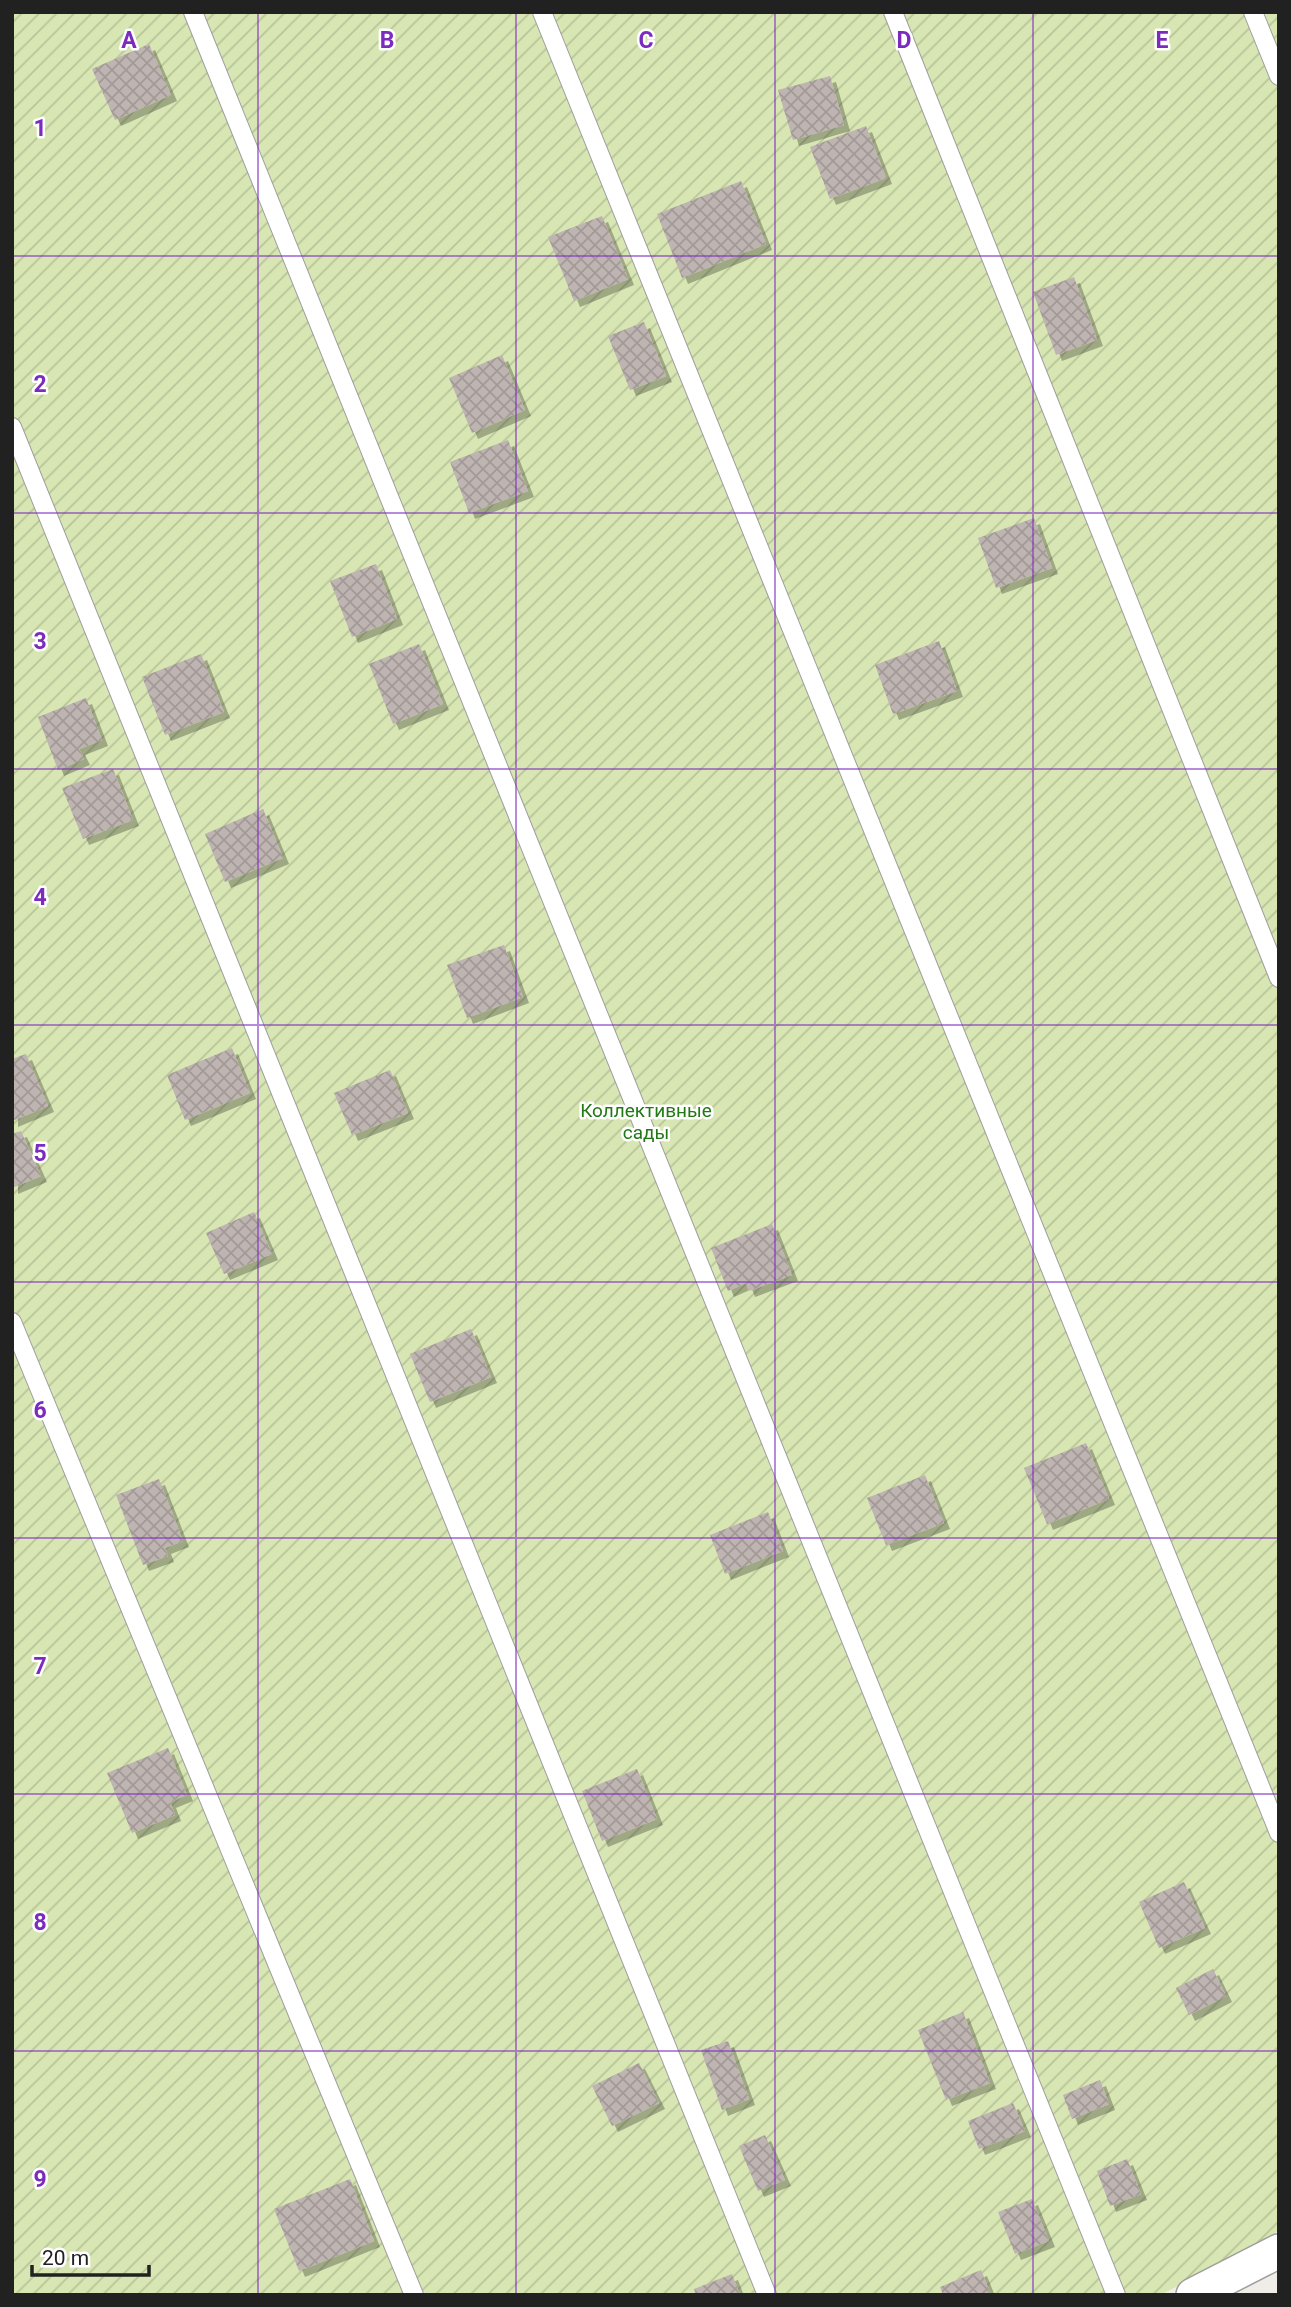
<svg xmlns="http://www.w3.org/2000/svg" width="1291" height="2307" font-family="Roboto,sans-serif">
  <style>
    .garden { fill: url(#garden-furrows) }
    .building { fill: url(#building-cross-hatch); filter: url(#shadow) }
    .lines { fill: none; stroke-linecap: round; stroke-linejoin: round }
    .service-casing { stroke: #9e9e9e; stroke-width: 20 }
    .minor-casing { stroke: #9e9e9e; stroke-width: 36 }
    .service { stroke: #fff; stroke-width: 18 }
    .minor { stroke: #fff; stroke-width: 33 }
    .grid { fill: none; stroke: #7b2cbf; stroke-width: 2; stroke-opacity: 0.55 }
    .labels { text-anchor: middle; dominant-baseline: central; stroke-width: 5; stroke-linejoin: round; paint-order: stroke }
    .park-label { font-size: 19px; fill: #217914; stroke: #fff }
    .grid-label { font-size: 23px; text-anchor: middle; font-weight: bold; fill: #7b2cbf; stroke: #fff; stroke-width: 5; stroke-linejoin: round; paint-order: stroke }
  </style>
  <defs>
    <pattern id="garden-furrows" width="10" height="10" patternUnits="userSpaceOnUse" patternTransform="scale(1.75)"><rect width="10" height="10" fill="#d7e6b2"/><path d="M-1 1l2-2M0 10L10 0M9 11l2-2" fill="none" stroke="#b8c599"/></pattern>
    <pattern id="building-cross-hatch" width="8" height="8" patternUnits="userSpaceOnUse" patternTransform="scale(1.75)"><rect width="8" height="8" fill="#beb4b1"/><path d="M0 0l8 8M0 8l8-8" fill="none" stroke="#a39a98"/></pattern>
    <filter id="shadow"><feDropShadow dx="6" dy="6" stdDeviation="0" flood-color="#0004"/></filter>
  </defs>
  <rect width="100%" height="100%" fill="#f0ece8"/>
  <path class="garden" d="M 12,12 L 1279,12 L 1279,2230 L 1265,2241 L 1160,2295 L 12,2295 Z"/>
  <path class="building" d="M 149,44 L 171,95 L 115,120 L 92,69 Z
    M 830,76 L 844,125 L 793,140 L 778,90 Z
    M 866,126 L 886,178 L 830,199 L 810,147 Z
    M 741,181 L 766,244 L 682,278 L 657,214 Z
    M 602,216 L 628,279 L 574,301 L 548,237 Z
    M 1074,277 L 1097,340 L 1056,355 L 1033,292 Z
    M 644,322 L 666,376 L 630,390 L 608,336 Z
    M 502,355 L 525,410 L 472,433 L 449,378 Z
    M 508,440 L 528,491 L 469,513 L 450,462 Z
    M 1034,518 L 1052,568 L 996,588 L 978,538 Z
    M 376,564 L 397,619 L 352,637 L 330,581 Z
    M 939,641 L 957,691 L 893,714 L 875,665 Z
    M 419,644 L 443,704 L 393,724 L 369,664 Z
    M 201,654 L 224,712 L 165,735 L 142,677 Z
    M 86,698 L 102,740 L 79,749 L 84,759 L 58,770 L 38,717 Z
    M 113,769 L 133,820 L 83,839 L 62,788 Z
    M 263,809 L 283,858 L 225,882 L 205,834 Z
    M 504,945 L 523,997 L 467,1018 L 447,965 Z
    M 232,1048 L 250,1093 L 185,1120 L 167,1075 Z
    M 26,1054 L 48,1106 L 12,1121 L 12,1059 Z
    M 390,1070 L 408,1113 L 352,1135 L 334,1093 Z
    M 21,1131 L 41,1176 L 12,1188 L 12,1134 Z
    M 254,1212 L 272,1254 L 224,1274 L 206,1233 Z
    M 772,1224 L 792,1275 L 749,1291 L 746,1283 L 728,1291 L 711,1248 Z
    M 471,1329 L 491,1377 L 430,1402 L 410,1354 Z
    M 1086,1443 L 1109,1499 L 1047,1524 L 1024,1468 Z
    M 925,1475 L 944,1523 L 886,1545 L 867,1498 Z
    M 159,1479 L 183,1541 L 165,1548 L 168,1556 L 143,1565 L 116,1495 Z
    M 768,1512 L 783,1551 L 725,1574 L 710,1535 Z
    M 168,1748 L 187,1795 L 170,1802 L 175,1815 L 132,1833 L 107,1773 Z
    M 637,1769 L 657,1819 L 602,1841 L 582,1791 Z
    M 1184,1882 L 1205,1928 L 1159,1948 L 1139,1902 Z
    M 1213,1969 L 1226,1996 L 1189,2015 L 1176,1988 Z
    M 963,2012 L 990,2083 L 946,2100 L 918,2030 Z
    M 728,2041 L 749,2099 L 722,2110 L 701,2050 Z
    M 639,2063 L 659,2103 L 612,2126 L 592,2086 Z
    M 1100,2080 L 1109,2104 L 1072,2119 L 1063,2095 Z
    M 1013,2103 L 1025,2131 L 979,2149 L 968,2121 Z
    M 765,2135 L 785,2180 L 758,2191 L 739,2146 Z
    M 1127,2159 L 1141,2194 L 1110,2206 L 1097,2171 Z
    M 350,2179 L 374,2241 L 299,2271 L 274,2209 Z
    M 1032,2199 L 1049,2241 L 1015,2254 L 998,2212 Z
    M 981,2270 L 991,2295 L 943,2295 L 940,2287 Z
    M 732,2274 L 740,2295 L 696,2295 L 694,2289 Z"/>
  <g class="lines">
    <g class="service-casing">
      <path id="service" d="M 193,12 L 1116,2295
        M 542,12 L 1279,1833
        M 893,12 L 1279,978
        M 1253,12 L 1279,76
        M 12,427 L 767,2295
        M 12,1322 L 414,2295"/>
    </g>
    <g class="minor-casing">
      <path id="minor" d="M 1193,2295 L 1279,2251"/>
    </g>
    <use href="#service" class="service"/>
    <use href="#minor" class="minor"/>
  </g>
  <path class="grid" d="M 258,12 L 258,2295M 516,12 L 516,2295M 775,12 L 775,2295M 1033,12 L 1033,2295M 12,256 L 1279,256M 12,513 L 1279,513M 12,769 L 1279,769M 12,1025 L 1279,1025M 12,1282 L 1279,1282M 12,1538 L 1279,1538M 12,1794 L 1279,1794M 12,2051 L 1279,2051"/>
  <g class="labels">
    <g class="park-label">
      <text x="646" y="1110">Коллективные<tspan x="646" dy="22">сады</tspan></text>
    </g>
  </g>
  <g class="grid-label">
    <text x="129" y="48">A</text>
    <text x="387" y="48">B</text>
    <text x="646" y="48">C</text>
    <text x="904" y="48">D</text>
    <text x="1162" y="48">E</text>
    <text x="40" y="136">1</text>
    <text x="40" y="392">2</text>
    <text x="40" y="649">3</text>
    <text x="40" y="905">4</text>
    <text x="40" y="1161">5</text>
    <text x="40" y="1418">6</text>
    <text x="40" y="1674">7</text>
    <text x="40" y="1930">8</text>
    <text x="40" y="2187">9</text>
  </g>
  <rect width="1291" height="2307" fill="none" stroke="#212121" stroke-width="28"/>
  <path d="M32 2265v10h117v-10" fill="none" stroke="#212121" stroke-width="3.5"/>
  <text x="42" y="2265" font-size="21" fill="#212121" stroke="#ffffff" stroke-width="5" paint-order="stroke">20 m</text>
</svg>
